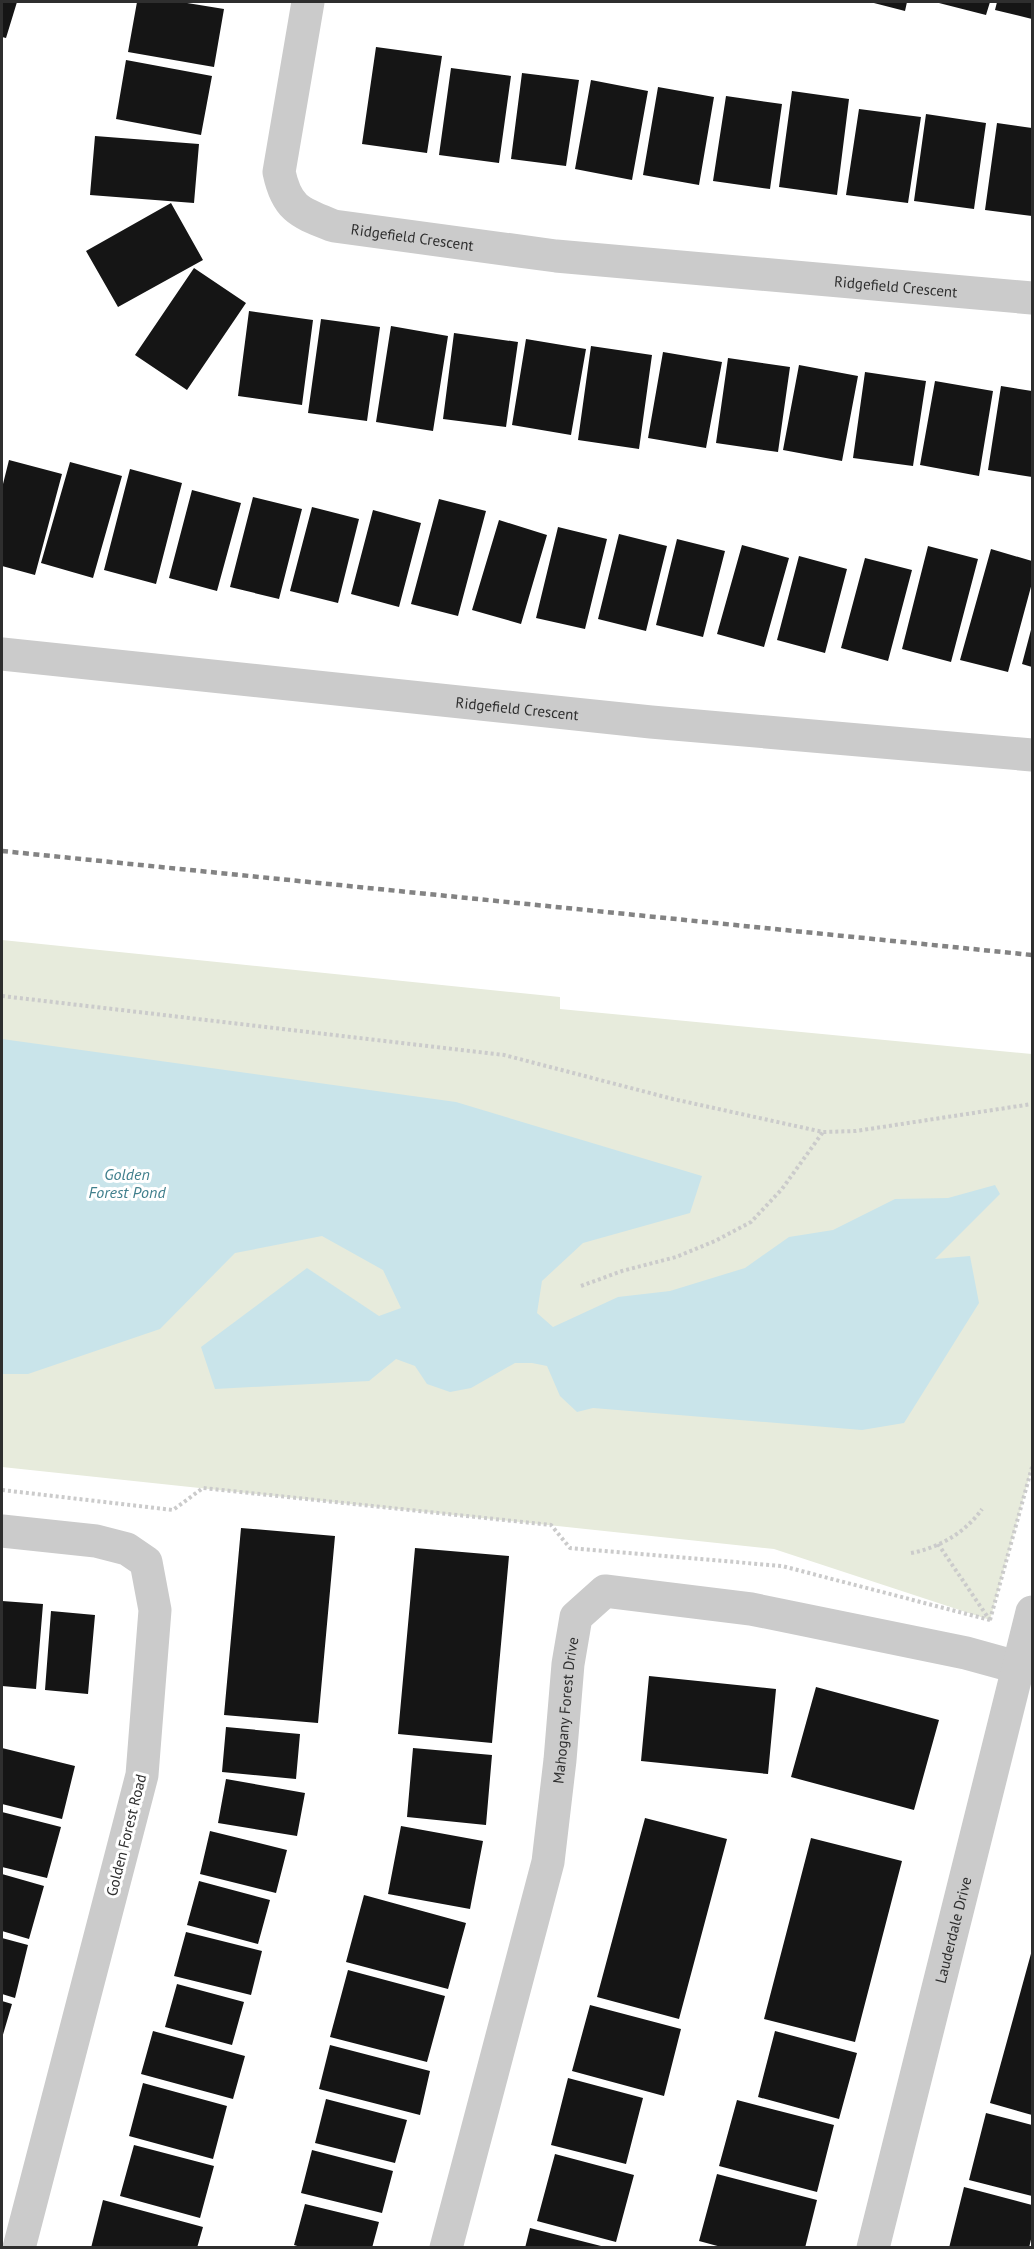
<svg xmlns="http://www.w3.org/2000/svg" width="1034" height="2249" font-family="'PT Sans',sans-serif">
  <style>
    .green { fill: #e7ebdc }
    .water { fill: #c9e4ea }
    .building { fill: #151515 }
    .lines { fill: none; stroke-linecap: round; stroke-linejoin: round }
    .path { stroke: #cbcbcb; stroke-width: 4; stroke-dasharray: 3 3; stroke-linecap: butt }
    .street { stroke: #cbcbcb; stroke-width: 33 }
    .rail { stroke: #838383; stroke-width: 4.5; stroke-dasharray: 6 4.5; stroke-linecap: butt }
    .labels { text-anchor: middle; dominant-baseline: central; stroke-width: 6; stroke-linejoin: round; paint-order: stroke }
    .street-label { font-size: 15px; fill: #2e2e2e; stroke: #fff }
    .water-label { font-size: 16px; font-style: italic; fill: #407f8c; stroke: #fff }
  </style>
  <rect width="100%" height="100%" fill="#fff"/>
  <path class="green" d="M 2,940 L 560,997 L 560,1009 L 1032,1054 L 1032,1467 L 990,1620 L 774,1549 L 2,1467 Z"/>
  <path class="water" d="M 2,1039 L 456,1102 L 702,1176 L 690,1213 L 583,1243 L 542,1281 L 537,1313 L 553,1327 L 618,1297 L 670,1291 L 745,1268 L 789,1237 L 833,1230 L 895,1199 L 948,1198 L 995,1185 L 1000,1194 L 935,1259 L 970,1256 L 979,1303 L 904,1423 L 862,1430 L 593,1408 L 577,1412 L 560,1396 L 547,1366 L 532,1363 L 515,1363 L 471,1388 L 450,1392 L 427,1384 L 415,1366 L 396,1359 L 369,1381 L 215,1389 L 201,1347 L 307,1268 L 379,1316 L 401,1308 L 383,1270 L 322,1236 L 235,1253 L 160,1329 L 28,1374 L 2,1374 Z"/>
  <path class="building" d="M 2,2 L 17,2 L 6,38 L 2,37 Z
    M 137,2 L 181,2 L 224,9 L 214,67 L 128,52 Z
    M 870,2 L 907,2 L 905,11 Z
    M 935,2 L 990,2 L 986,15 Z
    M 997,2 L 1032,2 L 1032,19 L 995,10 Z
    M 376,47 L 442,56 L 427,153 L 362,144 Z
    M 126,60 L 212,76 L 201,135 L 116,119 Z
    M 451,68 L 511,76 L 499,163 L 439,155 Z
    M 522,73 L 579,80 L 566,166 L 511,159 Z
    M 591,80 L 648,91 L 632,180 L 575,169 Z
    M 658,87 L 714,97 L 699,185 L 643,175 Z
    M 792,91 L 849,99 L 837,195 L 779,187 Z
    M 726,96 L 782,104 L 770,189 L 713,181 Z
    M 859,109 L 921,117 L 908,203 L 846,195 Z
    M 926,114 L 986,123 L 974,209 L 914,201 Z
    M 997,123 L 1032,128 L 1032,216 L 985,210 Z
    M 95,136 L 199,144 L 194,203 L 90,195 Z
    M 171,203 L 203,260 L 118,307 L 86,251 Z
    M 194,268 L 246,303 L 187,390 L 135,355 Z
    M 249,311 L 313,320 L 302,405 L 238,396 Z
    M 321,319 L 380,327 L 367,421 L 308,413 Z
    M 391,326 L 448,336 L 433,431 L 376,422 Z
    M 454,333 L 518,342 L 506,427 L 443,419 Z
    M 526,339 L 586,349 L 571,435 L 512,425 Z
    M 591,346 L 652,355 L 639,449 L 578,440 Z
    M 663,352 L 722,362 L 706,448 L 648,438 Z
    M 728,358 L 790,367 L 778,452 L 716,443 Z
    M 799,365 L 858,376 L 842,461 L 783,450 Z
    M 865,372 L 926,381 L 913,466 L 853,458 Z
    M 935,381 L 993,391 L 979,476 L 920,465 Z
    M 1001,386 L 1032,391 L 1032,477 L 988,470 Z
    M 9,460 L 62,474 L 35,575 L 2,566 L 2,488 Z
    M 70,462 L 122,476 L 93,578 L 41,563 Z
    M 130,469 L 182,483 L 156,584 L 104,570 Z
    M 192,490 L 241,503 L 217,591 L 169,578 Z
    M 253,497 L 302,509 L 279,599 L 230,587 Z
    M 439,499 L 486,511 L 458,616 L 411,604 Z
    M 312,507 L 359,519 L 338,603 L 290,591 Z
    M 373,510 L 421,523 L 399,607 L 351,594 Z
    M 499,520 L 547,535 L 521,624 L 472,610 Z
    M 558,527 L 607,539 L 585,629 L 536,618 Z
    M 619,534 L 667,546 L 646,631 L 598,619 Z
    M 677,539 L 725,551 L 703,637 L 656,625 Z
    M 742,545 L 789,558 L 764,647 L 717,634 Z
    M 928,546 L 978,559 L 951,662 L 902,649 Z
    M 991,549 L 1032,561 L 1032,583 L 1008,672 L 960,660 Z
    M 799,556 L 847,569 L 825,653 L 777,640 Z
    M 865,558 L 912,570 L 888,661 L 841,648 Z
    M 1032,626 L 1032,667 L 1022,664 Z
    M 241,1528 L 335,1536 L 318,1723 L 224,1715 Z
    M 415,1548 L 509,1556 L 492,1743 L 398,1734 Z
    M 2,1601 L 43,1604 L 36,1689 L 2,1686 Z
    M 51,1611 L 95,1615 L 88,1694 L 45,1690 Z
    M 649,1676 L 776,1689 L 768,1774 L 641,1761 Z
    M 816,1687 L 939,1720 L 914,1810 L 791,1777 Z
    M 226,1727 L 300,1734 L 296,1779 L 222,1772 Z
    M 2,1748 L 75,1766 L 62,1819 L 2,1804 Z
    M 413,1748 L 492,1755 L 486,1825 L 407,1817 Z
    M 226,1779 L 305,1793 L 297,1836 L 218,1823 Z
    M 2,1812 L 61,1827 L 47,1878 L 2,1867 Z
    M 645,1818 L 727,1839 L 679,2019 L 597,1997 Z
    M 401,1826 L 483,1841 L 470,1909 L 388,1894 Z
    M 210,1831 L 287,1850 L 276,1893 L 200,1874 Z
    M 811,1838 L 902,1861 L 855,2042 L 764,2019 Z
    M 2,1874 L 44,1886 L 29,1939 L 2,1931 Z
    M 199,1881 L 270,1900 L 258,1944 L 187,1925 Z
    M 364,1895 L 466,1923 L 448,1989 L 346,1962 Z
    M 186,1932 L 262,1951 L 251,1995 L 174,1976 Z
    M 2,1938 L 28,1945 L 15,1998 L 2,1994 Z
    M 1032,1950 L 1032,2115 L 990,2103 Z
    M 348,1970 L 445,1996 L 427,2062 L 330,2037 Z
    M 177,1984 L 244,2002 L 232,2045 L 165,2027 Z
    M 2,2001 L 12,2004 L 2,2038 Z
    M 590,2005 L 681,2029 L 664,2096 L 572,2071 Z
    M 153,2031 L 245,2056 L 233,2099 L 141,2074 Z
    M 775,2031 L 857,2053 L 839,2119 L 758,2097 Z
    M 330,2045 L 430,2071 L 420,2115 L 319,2089 Z
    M 568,2078 L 643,2098 L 626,2164 L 551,2145 Z
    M 143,2083 L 227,2106 L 213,2159 L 129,2136 Z
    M 326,2099 L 407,2120 L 395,2163 L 315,2143 Z
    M 737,2100 L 834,2125 L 817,2192 L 719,2166 Z
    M 986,2113 L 1032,2125 L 1032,2196 L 969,2180 Z
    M 134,2145 L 214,2166 L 200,2218 L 120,2196 Z
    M 312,2150 L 393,2171 L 382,2213 L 301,2193 Z
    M 555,2154 L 634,2175 L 616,2242 L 537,2221 Z
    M 717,2174 L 817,2200 L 805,2248 L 725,2248 L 699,2241 Z
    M 964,2187 L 1032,2205 L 1032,2235 L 1029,2248 L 949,2248 Z
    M 103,2200 L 203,2227 L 197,2248 L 91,2248 Z
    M 305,2204 L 379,2222 L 372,2248 L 304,2248 L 294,2245 Z
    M 530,2228 L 605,2247 L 604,2248 L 525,2248 Z"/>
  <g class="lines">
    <path class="path" d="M 2,996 L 504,1055 L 673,1099 L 823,1132 L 856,1131 L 1032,1104
      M 581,1286 L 622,1271 L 676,1257 L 715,1241 L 751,1222 L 782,1189 L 823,1132
      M 2,1490 L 173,1510 L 203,1488 L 551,1525 L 570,1548 L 782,1566 L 990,1620
      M 938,1544 L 989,1619
      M 911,1553 C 939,1548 966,1532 982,1509
      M 990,1620 L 1032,1467"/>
    <g class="street">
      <path id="s1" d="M 308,2 L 279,172 C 287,210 301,213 334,226 L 556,256 L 1032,298"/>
      <path id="s2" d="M 2,654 L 651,722 L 1032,755"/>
      <path d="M 2,1531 L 96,1541 L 127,1549 L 146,1562 L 155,1610 L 142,1775 L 19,2248"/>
      <path id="s3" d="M 446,2248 L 548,1862 L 560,1760 L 568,1664 L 576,1617 L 605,1591 L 751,1609 L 966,1653 L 1017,1667"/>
      <path id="s4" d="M 873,2248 L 1032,1612"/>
    </g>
    <path class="rail" d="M 2,851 L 1032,955"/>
  </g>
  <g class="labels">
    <g class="street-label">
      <text stroke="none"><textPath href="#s1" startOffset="334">Ridgefield Crescent</textPath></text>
      <text stroke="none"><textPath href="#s1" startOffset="820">Ridgefield Crescent</textPath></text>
      <text stroke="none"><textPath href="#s2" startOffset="518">Ridgefield Crescent</textPath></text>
      <text stroke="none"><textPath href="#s3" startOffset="552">Mahogany Forest Drive</textPath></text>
      <text transform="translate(126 1835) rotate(-76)">Golden Forest Road</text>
      <text stroke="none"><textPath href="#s4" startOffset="328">Lauderdale Drive</textPath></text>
    </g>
    <g class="water-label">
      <text x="127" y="1174">Golden<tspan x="127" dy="18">Forest Pond</tspan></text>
    </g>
  </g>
  <rect width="1034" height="2249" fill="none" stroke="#2e2e2e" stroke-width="6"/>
</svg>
